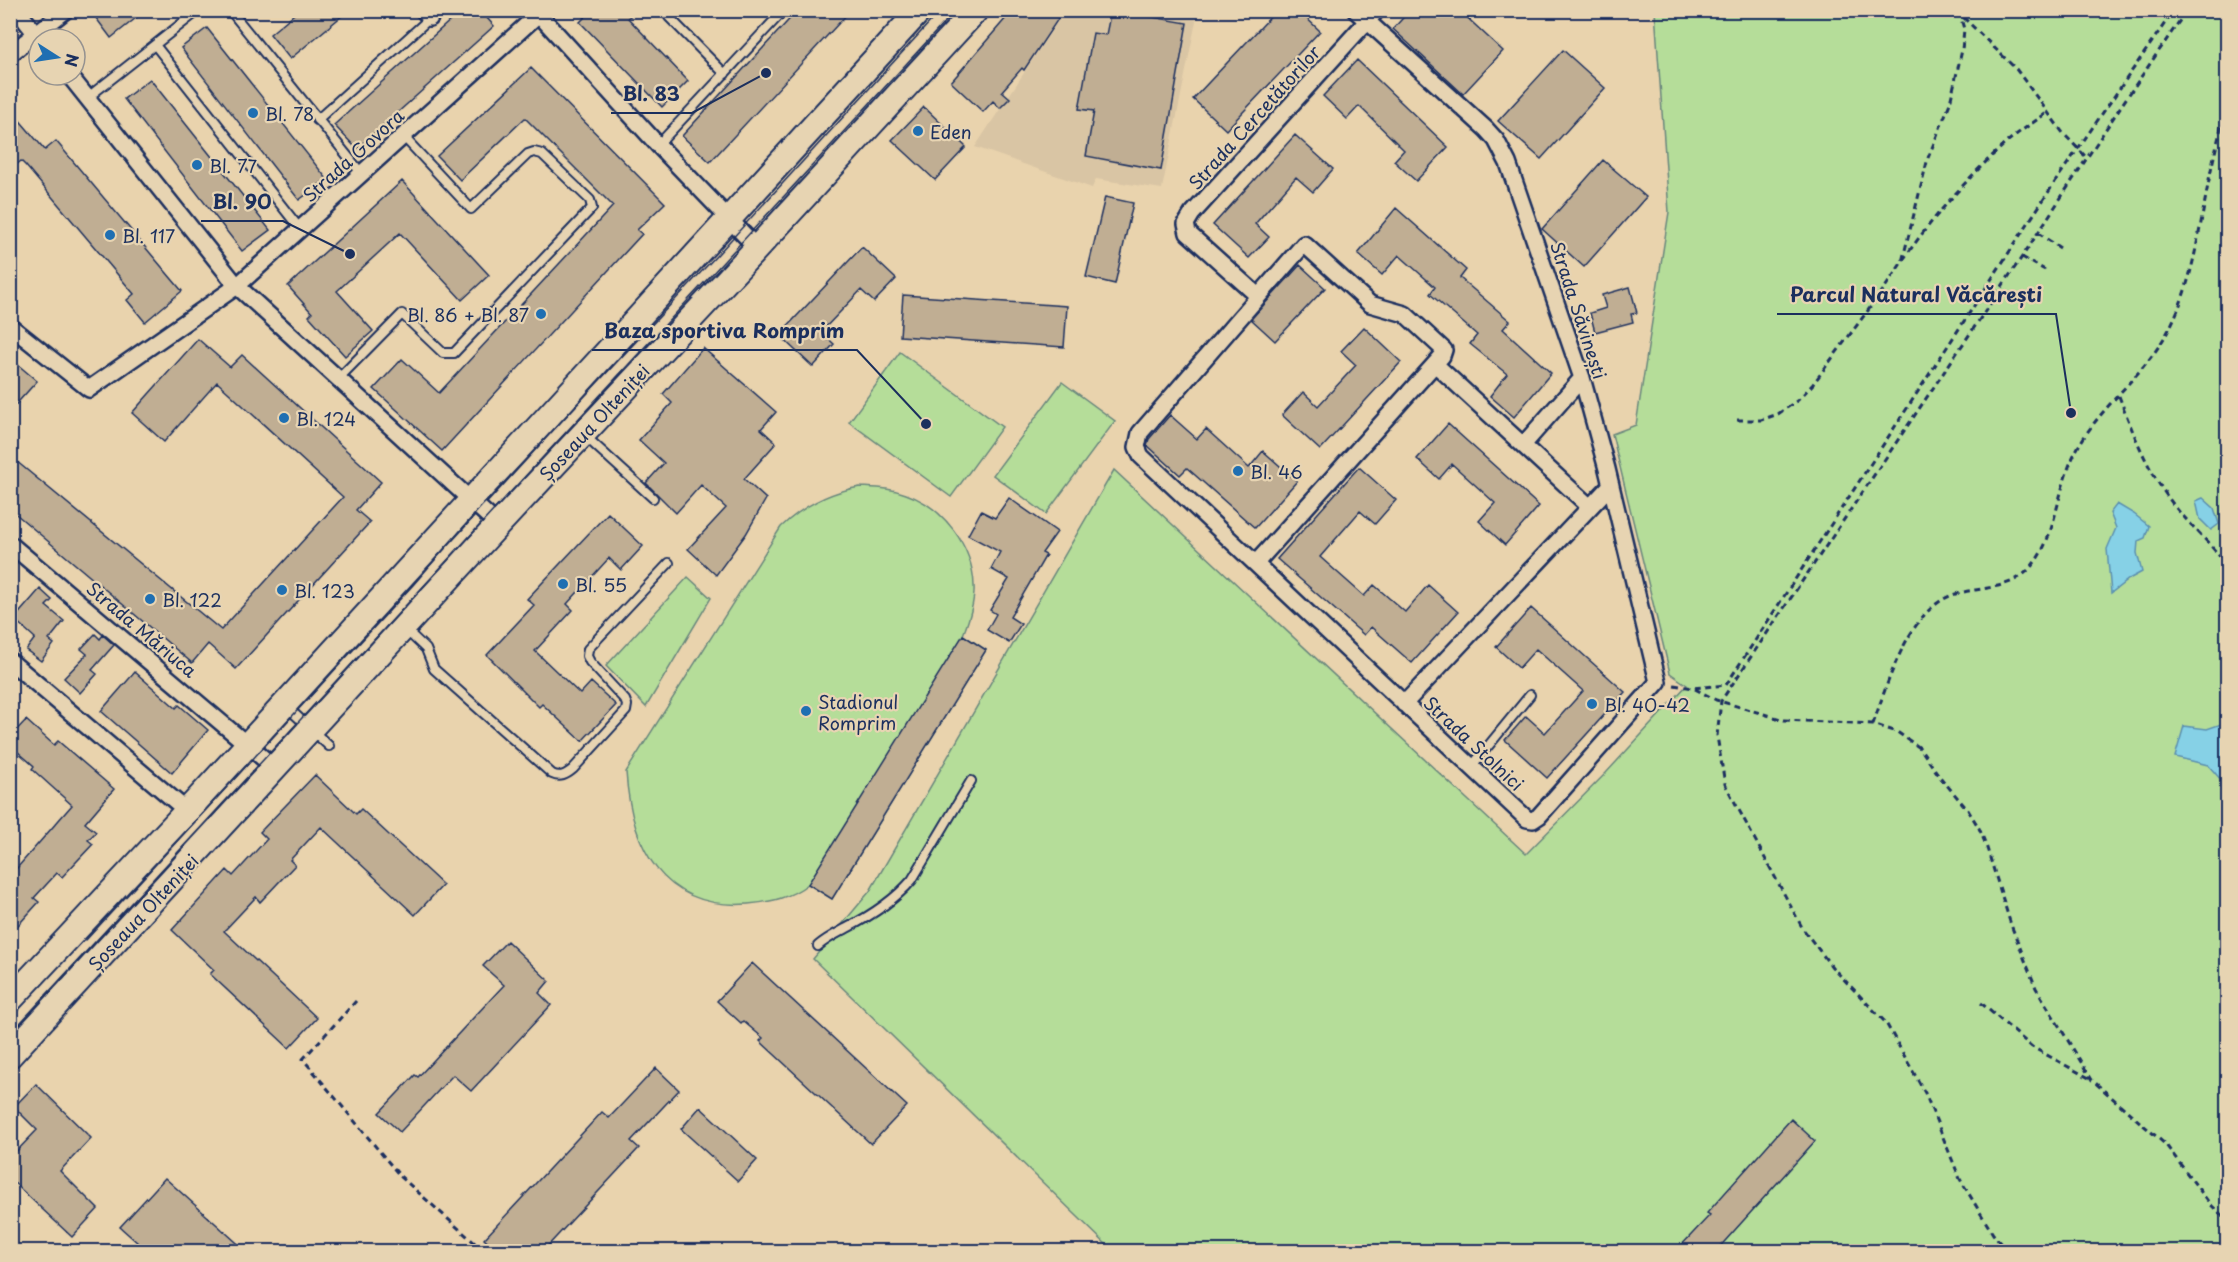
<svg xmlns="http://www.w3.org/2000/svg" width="2238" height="1262" font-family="'Playpen Sans',sans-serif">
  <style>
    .built { fill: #d9c5a4 }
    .green { fill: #b5dd99; stroke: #68867c; stroke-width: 1.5 }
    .water { fill: #86d1e6; stroke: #5b90b0; stroke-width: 1.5 }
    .building { fill: #c0ae93; stroke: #1b2f5e; stroke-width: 1.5 }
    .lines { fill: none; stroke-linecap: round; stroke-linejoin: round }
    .service-casing { stroke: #1b2f5e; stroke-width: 12 }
    .minor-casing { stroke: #1b2f5e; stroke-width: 20 }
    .primary-casing { stroke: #1b2f5e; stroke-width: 28 }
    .path { stroke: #1b2f5e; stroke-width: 3; stroke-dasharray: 6 4.5; stroke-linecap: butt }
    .service { stroke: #e7d4b2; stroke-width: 8 }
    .minor { stroke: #e7d4b2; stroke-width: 15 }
    .primary { stroke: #e7d4b2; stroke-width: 24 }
    .tram { stroke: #1b2f5e; stroke-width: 1.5 }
    .poi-dot { fill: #1f6fb2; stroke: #e7d4b2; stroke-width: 2 }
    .labels { text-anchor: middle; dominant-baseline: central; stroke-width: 4.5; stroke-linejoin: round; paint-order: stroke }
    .poi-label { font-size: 18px; fill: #1b2f5e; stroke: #e7d4b2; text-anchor: start }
    .street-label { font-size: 18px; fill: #1b2f5e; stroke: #e7d4b2 }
    .leader { fill: none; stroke: #1b2f5e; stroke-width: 2 }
    .callout-dot { fill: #1b2f5e; stroke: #e7d4b2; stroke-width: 2 }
    .callout-label { font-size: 20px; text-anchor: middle; font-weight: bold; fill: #1b2f5e; stroke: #e7d4b2; stroke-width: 4.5; stroke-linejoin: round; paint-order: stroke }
  </style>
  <rect width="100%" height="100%" fill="#e9d3ad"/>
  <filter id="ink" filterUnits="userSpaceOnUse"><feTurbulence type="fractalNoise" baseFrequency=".0167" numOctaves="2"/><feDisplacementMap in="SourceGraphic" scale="12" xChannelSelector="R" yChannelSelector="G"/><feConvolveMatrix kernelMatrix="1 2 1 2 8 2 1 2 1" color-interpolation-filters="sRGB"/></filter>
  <g filter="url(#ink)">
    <path class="built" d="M 1065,11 L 1198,11 L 1162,189 L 1096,179 L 1092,188 L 975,147 Z"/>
    <path class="green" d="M 1655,11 L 2227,11 L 2227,1251 L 1113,1251 L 813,959 L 870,891 L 1114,470 L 1526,854 L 1606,773 L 1687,685 L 1670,673 L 1612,434 L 1636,425 L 1669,212 Z
      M 900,352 L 1002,427 L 951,497 L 849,422 Z
      M 1062,382 L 1115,421 L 1046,514 L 993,475 Z
      M 860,487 C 876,488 891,488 906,494 C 943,507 973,546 974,586 C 975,602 969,620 963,635 L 986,650 L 832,899 L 808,884 C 790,898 771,902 748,904 C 662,910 631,847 626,772 L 781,527 C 803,506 830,492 860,487 Z
      M 688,577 L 711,598 L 646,707 L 606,666 Z"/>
    <path class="water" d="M 2203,498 L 2214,508 L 2219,524 L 2211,530 L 2200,519 L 2196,501 Z
      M 2117,504 L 2134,514 L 2149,526 L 2145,538 L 2138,541 L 2137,553 L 2142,572 L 2129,579 L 2111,593 L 2107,549 L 2116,528 L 2110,513 Z
      M 2227,722 L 2227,763 L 2222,781 L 2208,765 L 2175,757 L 2184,726 L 2207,729 Z"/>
    <path class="building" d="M 90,10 L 146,10 L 111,38 Z
      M 299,10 L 349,10 L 290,59 L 270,34 Z
      M 462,10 L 480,10 L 494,26 L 357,149 L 334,125 Z
      M 592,10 L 636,10 L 628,18 L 688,81 L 662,107 L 580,22 Z
      M 798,10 L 851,10 L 710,162 L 682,136 Z
      M 1013,10 L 1061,10 L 1057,17 L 1058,19 L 1024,70 L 1022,68 L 1002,91 L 1010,98 L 1000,108 L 993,101 L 983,112 L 951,82 Z
      M 1111,10 L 1147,10 L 1146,16 L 1187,23 L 1161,170 L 1086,156 L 1094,111 L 1079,109 L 1093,33 L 1106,35 Z
      M 1277,10 L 1298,10 L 1320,31 L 1226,130 L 1193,99 Z
      M 1410,10 L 1459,10 L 1503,51 L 1463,94 L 1393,29 Z
      M 207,28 L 327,179 L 299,200 L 181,48 Z
      M 1563,50 L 1605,88 L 1541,159 L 1498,121 Z
      M 1357,60 L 1448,147 L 1416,181 L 1394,161 L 1404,150 L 1359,106 L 1347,119 L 1323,96 Z
      M 531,68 L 665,203 L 637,230 L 642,234 L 442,451 L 374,389 L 402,359 L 439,393 L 613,206 L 525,118 L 460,180 L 437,156 Z
      M 150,79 L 270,230 L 242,251 L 124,99 Z
      M 924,107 L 966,147 L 935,180 L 892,140 Z
      M 10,109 L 45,150 L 56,141 L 182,291 L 145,322 L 127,300 L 134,294 L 26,166 L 21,161 L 10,170 Z
      M 1295,135 L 1333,169 L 1313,192 L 1296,177 L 1255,224 L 1269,237 L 1249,258 L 1213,225 Z
      M 1603,160 L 1646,197 L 1584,267 L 1542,229 Z
      M 402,181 L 489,275 L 462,300 L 400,233 L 337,291 L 373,331 L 345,356 L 309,316 L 312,313 L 288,286 Z
      M 1105,197 L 1133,203 L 1115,284 L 1086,277 Z
      M 1396,208 L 1466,270 L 1460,278 L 1510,321 L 1503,329 L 1551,373 L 1514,417 L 1490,396 L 1507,374 L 1470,344 L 1477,335 L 1430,294 L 1435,287 L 1399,255 L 1382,275 L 1358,254 Z
      M 862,247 L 896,279 L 874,302 L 861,290 L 821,332 L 834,344 L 813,367 L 779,335 Z
      M 1300,265 L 1325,288 L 1275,341 L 1251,319 Z
      M 1630,287 L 1637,313 L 1631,314 L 1633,322 L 1595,332 L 1590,313 L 1606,308 L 1602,295 Z
      M 903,295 L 1067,306 L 1064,347 L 900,336 Z
      M 1364,327 L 1401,362 L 1320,450 L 1282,415 L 1303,392 L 1318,406 L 1356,365 L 1341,351 Z
      M 198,339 L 230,367 L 242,355 L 381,482 L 356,510 L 370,522 L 236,669 L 208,644 L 192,663 L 10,509 L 10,456 L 221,630 L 343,497 L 217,382 L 164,442 L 132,413 Z
      M 703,348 L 776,412 L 761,429 L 776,443 L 744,479 L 766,499 L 746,534 L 716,575 L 688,549 L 726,508 L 701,485 L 676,513 L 646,483 L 664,463 L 639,440 L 672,403 L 663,394 Z
      M 10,358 L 37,381 L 10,411 Z
      M 1170,415 L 1197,439 L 1206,429 L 1249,468 L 1263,451 L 1297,481 L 1255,528 L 1187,468 L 1180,475 L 1147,445 L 1149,439 Z
      M 1448,424 L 1539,506 L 1505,545 L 1479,521 L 1495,503 L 1452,464 L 1439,479 L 1417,459 Z
      M 1359,467 L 1396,500 L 1375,524 L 1360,511 L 1320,557 L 1364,596 L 1374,585 L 1405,612 L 1428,585 L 1458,612 L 1412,663 L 1371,627 L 1364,635 L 1277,559 Z
      M 1009,498 L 1057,532 L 1042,553 L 1046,555 L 1010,617 L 1021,624 L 1009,643 L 987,630 L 996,614 L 990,610 L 1009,579 L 991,569 L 1000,552 L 968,535 L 981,511 L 995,518 Z
      M 608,513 L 643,546 L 621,570 L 609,558 L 567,604 L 573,610 L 535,651 L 580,694 L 591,682 L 616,705 L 582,741 L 542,704 L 539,707 L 487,655 L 534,605 L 527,599 Z
      M 40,589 L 52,600 L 46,606 L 64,621 L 49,640 L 54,644 L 41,661 L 26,650 L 35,638 L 14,619 Z
      M 1531,608 L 1625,692 L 1547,778 L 1505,740 L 1526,716 L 1545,733 L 1583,691 L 1536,649 L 1519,668 L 1496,647 Z
      M 95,634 L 100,639 L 103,635 L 114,645 L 92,670 L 97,674 L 80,693 L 64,678 L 87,654 L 81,649 Z
      M 963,635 L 986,650 L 832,899 L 808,884 Z
      M 135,672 L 176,708 L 179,705 L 208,730 L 172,773 L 101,711 Z
      M 26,720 L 54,745 L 58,741 L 114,789 L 85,823 L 96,832 L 88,840 L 93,844 L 62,877 L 57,873 L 34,898 L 39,902 L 10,934 L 10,876 L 72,805 L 32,769 L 34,766 L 10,745 L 10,737 Z
      M 315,775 L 356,814 L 361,809 L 443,885 L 415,915 L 321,827 L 290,860 L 295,865 L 260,902 L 256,897 L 224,931 L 317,1018 L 289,1048 L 210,974 L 214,970 L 172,930 L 227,870 L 233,876 L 267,839 L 260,832 Z
      M 507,941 L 549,981 L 539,993 L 551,1005 L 471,1091 L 453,1075 L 400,1132 L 379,1113 L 415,1075 L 418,1077 L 504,985 L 483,966 Z
      M 752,963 L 907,1106 L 871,1144 L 760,1041 L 763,1038 L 743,1021 L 741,1023 L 717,1001 Z
      M 656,1068 L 679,1090 L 631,1141 L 639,1148 L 543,1251 L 497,1251 L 484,1239 L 602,1112 L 609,1118 Z
      M 36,1084 L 91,1138 L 60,1171 L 98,1209 L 72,1237 L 10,1179 L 10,1158 L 37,1130 L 14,1107 Z
      M 700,1107 L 757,1160 L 738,1181 L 681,1129 Z
      M 1791,1119 L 1815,1141 L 1716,1251 L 1676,1251 L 1710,1215 L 1707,1213 Z
      M 165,1178 L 246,1251 L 147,1251 L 120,1227 Z"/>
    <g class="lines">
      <g class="service-casing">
        <path id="service" d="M 230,10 L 362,174
          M 667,10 L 669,17 L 725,74
          M 155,45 L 300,229
          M 87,98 L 199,10
          M 317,120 L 439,10
          M 658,145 L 784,10
          M 338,379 L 402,314 L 443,353 L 454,353 L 592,208 L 590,200 L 542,154 L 534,152 L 528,154 L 471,209 L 403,136
          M 584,435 L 653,498
          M 405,629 L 426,649 L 434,669 L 552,774 C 560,778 566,775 573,769 L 626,711 L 627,705 L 625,700 L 590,662 L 587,656 L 588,649 L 669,563
          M 287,707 L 329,746
          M 1471,767 L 1530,695
          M 818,946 C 827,938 836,934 847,928 C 872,915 894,901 912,880 L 971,781"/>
      </g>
      <g class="minor-casing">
        <path id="minor" d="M 17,10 L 40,39
          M 423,10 L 430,18
          M 535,10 L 658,145 L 757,248
          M 10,54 L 66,10
          M 69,75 L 237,286 L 498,525
          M 1258,296 L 1188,233 L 1186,224 L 1192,214 L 1377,10
          M 10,326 L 89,389 L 237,286 L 543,10
          M 1435,364 L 1590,507
          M 1523,445 L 1582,378
          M 10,544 L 276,769
          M 1256,563 L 1442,356 L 1444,350 L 1405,314 L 1370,304 L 1304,244 L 1140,433 L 1137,447 L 1141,456 L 1527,819 L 1533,820 L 1539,816 L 1658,682 L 1607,469 L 1582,378 L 1508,163 L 1496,140 L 1486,129 L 1355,10
          M 10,661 L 187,811
          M 1404,704 L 1611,485"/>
      </g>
      <g class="primary-casing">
        <path id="primary" d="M 10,1000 L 187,811 L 920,10
          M 10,1055 L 498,525 L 757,248 L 976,10"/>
      </g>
      <path class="path" d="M 1956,10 L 2016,69 L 2063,133 L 2087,158
        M 2038,233 L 2060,248
        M 2022,257 L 2045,270
        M 1903,260 C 1932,218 1969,176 2007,142 C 2020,131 2034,122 2048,112
        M 2119,396 C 2134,436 2149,474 2176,508 C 2193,528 2213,545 2228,568
        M 1737,420 L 1761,420 L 1778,414 L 1798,400 L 1813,384 L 1884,289 L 1902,262 L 1928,158 L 1950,103 L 1962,50 L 1964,29 L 1960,15
        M 1674,685 L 1693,688 L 1726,685 L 2057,179 L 2174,10
        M 1695,689 L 1716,700 L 1784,720 L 1873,724 L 1897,732 L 1920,748 L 1940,777 L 1968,810 L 1979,828 L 1986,845 L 2011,925 L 2036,988 L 2092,1080 L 2166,1145 L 2210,1204 L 2228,1221
        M 1873,724 C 1888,682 1910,604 1959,593 C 1984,587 2012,589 2030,568 C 2057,538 2056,492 2074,455 C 2096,409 2142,378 2167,333 C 2192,287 2198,236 2208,185 C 2212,163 2218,141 2223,119 L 2228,109
        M 356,1001 L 303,1059 L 400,1176 L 485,1252
        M 1981,1003 L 2032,1047 L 2091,1079
        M 2007,1252 L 1993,1234 L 1960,1179 L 1925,1093 L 1886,1023 L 1832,967 L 1803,929 L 1725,784 L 1717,736 L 1721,701 L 2026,251 L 2121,106 L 2187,10"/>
      <use href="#service" class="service"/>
      <use href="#minor" class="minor"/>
      <use href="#primary" class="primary"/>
      <path class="tram" d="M 86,940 L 413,585 L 480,508 L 718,254 L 941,10
        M 10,1034 L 956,10"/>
    </g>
  </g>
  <g class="poi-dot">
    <circle cx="253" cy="113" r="6"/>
    <circle cx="918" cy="131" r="6"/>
    <circle cx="197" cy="165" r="6"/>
    <circle cx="110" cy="235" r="6"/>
    <circle cx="541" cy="314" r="6"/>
    <circle cx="284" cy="418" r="6"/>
    <circle cx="1238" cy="471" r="6"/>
    <circle cx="563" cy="584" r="6"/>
    <circle cx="282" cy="590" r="6"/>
    <circle cx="150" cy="599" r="6"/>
    <circle cx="1592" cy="704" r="6"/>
    <circle cx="806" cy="711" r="6"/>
  </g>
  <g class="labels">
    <g class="poi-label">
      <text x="265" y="113">Bl. 78</text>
      <text x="930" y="131">Eden</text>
      <text x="209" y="165">Bl. 77</text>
      <text x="122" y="235">Bl. 117</text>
      <text x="529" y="314" text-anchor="end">Bl. 86 + Bl. 87</text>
      <text x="296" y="418">Bl. 124</text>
      <text x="1250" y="471">Bl. 46</text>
      <text x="575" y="584">Bl. 55</text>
      <text x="294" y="590">Bl. 123</text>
      <text x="162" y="599">Bl. 122</text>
      <text x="818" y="701">Stadionul<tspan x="818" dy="21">Romprim</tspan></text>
      <text x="1604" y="704">Bl. 40-42</text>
    </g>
    <g class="street-label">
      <text transform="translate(1254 117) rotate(-48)">Strada Cercetătorilor</text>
      <text transform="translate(353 155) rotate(-42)">Strada Govora</text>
      <text transform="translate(1579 310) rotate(72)">Strada Săvinești</text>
      <text transform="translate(594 422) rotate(-47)">Șoseaua Olteniței</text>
      <text transform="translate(142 629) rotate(40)">Strada Măriuca</text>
      <text transform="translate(1474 743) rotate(43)">Strada Stolnici</text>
      <text transform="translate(143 912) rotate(-47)">Șoseaua Olteniței</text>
    </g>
  </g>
  <path class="leader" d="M766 73L692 113H611M350 254L283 221H201M2071 413L2056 314H1777M926 424L857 350H592"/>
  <g class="callout-dot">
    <circle cx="766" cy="73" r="6"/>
    <circle cx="350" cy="254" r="6"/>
    <circle cx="2071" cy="413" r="6"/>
    <circle cx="926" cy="424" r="6"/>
  </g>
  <g class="callout-label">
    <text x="651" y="101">Bl. 83</text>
    <text x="242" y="209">Bl. 90</text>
    <text x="1916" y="302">Parcul Natural Văcărești</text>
    <text x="724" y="338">Baza sportiva Romprim</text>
  </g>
  <rect width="2238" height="1262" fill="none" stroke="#e7d4b2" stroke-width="36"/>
  <rect x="18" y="18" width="2202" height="1226" fill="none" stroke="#1b2f5e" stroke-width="2" filter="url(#ink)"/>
  <g transform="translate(57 57) rotate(102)"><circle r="28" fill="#e7d4b2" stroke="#959290" stroke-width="1.5"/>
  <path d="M0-4.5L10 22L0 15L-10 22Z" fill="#1f6fb2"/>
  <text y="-9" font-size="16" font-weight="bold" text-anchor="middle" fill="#1b2f5e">N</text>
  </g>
</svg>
